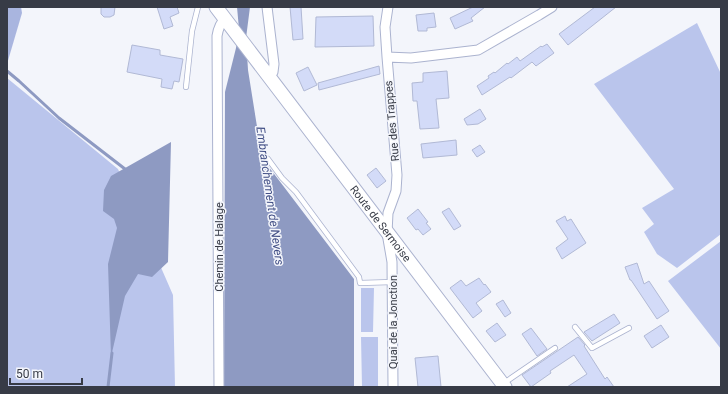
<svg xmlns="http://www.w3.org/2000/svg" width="728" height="394" font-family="Roboto,sans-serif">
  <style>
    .green { fill: #bac5ec }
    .forest { fill: #a9b5df }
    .water { fill: #8e9ac2 }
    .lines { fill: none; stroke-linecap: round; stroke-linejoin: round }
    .stream { stroke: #8e9ac2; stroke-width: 3 }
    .building { fill: #d3dbf8; stroke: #b1b9d5 }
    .service-casing { stroke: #abb3cf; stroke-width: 6 }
    .minor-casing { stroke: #abb3cf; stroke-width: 11 }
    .secondary-casing { stroke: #abb3cf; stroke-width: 15 }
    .service { stroke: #fff; stroke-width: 4.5 }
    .minor { stroke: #fff; stroke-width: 9 }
    .secondary { stroke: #fff; stroke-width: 13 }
    .labels { text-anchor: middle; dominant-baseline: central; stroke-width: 3; stroke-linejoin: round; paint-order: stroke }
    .street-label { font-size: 11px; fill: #373b46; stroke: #f3f5fb }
    .water-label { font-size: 12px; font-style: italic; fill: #435086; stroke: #f3f5fb }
  </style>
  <rect width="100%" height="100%" fill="#f3f5fb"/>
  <path class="green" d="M 697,23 L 721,74 L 721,234 L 677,268 L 657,254 L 644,232 L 654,224 L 642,208 L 674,189 L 594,84 Z
    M 7,78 L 118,169 L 173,295 L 175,387 L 7,387 Z
    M 721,241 L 721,349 L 668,281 Z
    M 361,288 L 374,288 L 373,332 L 361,332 Z
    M 361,337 L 378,337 L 378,387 L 362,387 Z"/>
  <path class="forest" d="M 7,7 L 21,7 L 22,13 L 7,64 Z"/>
  <path class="water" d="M 237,7 L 250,7 L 246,38 L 248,70 L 262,158 L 354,279 L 354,387 L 224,387 L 225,92 L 236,48 L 239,29 Z
    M 171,142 L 168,262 L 152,277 L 138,274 L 125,296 L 111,357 L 108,264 L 117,228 L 114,219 L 103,211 L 104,190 L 111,176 Z"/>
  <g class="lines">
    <path class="stream" d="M 7,71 L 19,81 L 59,118 L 125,169 L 126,171
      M 108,387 L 112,353"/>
  </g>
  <path class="building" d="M 101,7 L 115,7 L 114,15 L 110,17 L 104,17 L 101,14 Z
    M 157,7 L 177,7 L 179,13 L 170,17 L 173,26 L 164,29 Z
    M 290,7 L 301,7 L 303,39 L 293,40 Z
    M 473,7 L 485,7 L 471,18 L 473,21 L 455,29 L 450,18 Z
    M 595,7 L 616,7 L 568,45 L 559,34 Z
    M 434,13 L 436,27 L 427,28 L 427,31 L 418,31 L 416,15 Z
    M 373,16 L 374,46 L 315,47 L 316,17 Z
    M 547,44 L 554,53 L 536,66 L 532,62 L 511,78 L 510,77 L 482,95 L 477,86 L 489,78 L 488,76 L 494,72 L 495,73 L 507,63 L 508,64 L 517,57 L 520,61 L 541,46 L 542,47 Z
    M 132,45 L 160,50 L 160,55 L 183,59 L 179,82 L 174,81 L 172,89 L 161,87 L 162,79 L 127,72 Z
    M 379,66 L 380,74 L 319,90 L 318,83 Z
    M 308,67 L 317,85 L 304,91 L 296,73 Z
    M 447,71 L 449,98 L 436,99 L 439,128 L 420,129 L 417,101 L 413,101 L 412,83 L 423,82 L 423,73 Z
    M 480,109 L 486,119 L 478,124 L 467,125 L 464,119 Z
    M 456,140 L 457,155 L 423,158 L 421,144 Z
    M 480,145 L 485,152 L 477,157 L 472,150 Z
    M 376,168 L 386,181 L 377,188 L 367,175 Z
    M 449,208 L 461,226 L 454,230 L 442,212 Z
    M 418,209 L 428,222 L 426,223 L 431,229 L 423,235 L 418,229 L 416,230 L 407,218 Z
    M 565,216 L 567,221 L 571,219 L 586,243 L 562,259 L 556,248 L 568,239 L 556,221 Z
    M 637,263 L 644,284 L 649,281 L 669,311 L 657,319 L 631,280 L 630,280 L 625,267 Z
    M 479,278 L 484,285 L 485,284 L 491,292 L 476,303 L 482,311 L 473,318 L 450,288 L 461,280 L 466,286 Z
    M 503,300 L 511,313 L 505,317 L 496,304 Z
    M 614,314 L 620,323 L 592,341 L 584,332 Z
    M 497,323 L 506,335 L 495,342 L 486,331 Z
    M 661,325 L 669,337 L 652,348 L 644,336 Z
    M 531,328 L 547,349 L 537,356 L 522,334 Z
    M 578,337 L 585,345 L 584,346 L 605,379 L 607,377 L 614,387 L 567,387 L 587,374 L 574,355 L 550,371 L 551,373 L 531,387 L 522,375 Z
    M 438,356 L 441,387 L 418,387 L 415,358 Z"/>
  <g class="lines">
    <g class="service-casing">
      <path id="service" d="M 186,87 L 192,31 L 198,7
        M 268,159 L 282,178 L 296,192 L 359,277 L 360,283 L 393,282
        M 575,327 L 592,348 L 629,328
        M 504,383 L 555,348"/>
    </g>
    <g class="minor-casing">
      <path id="minor" d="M 267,7 L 274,64 L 273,72 L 269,78
        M 388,7 L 385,27 L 387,57 L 397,175 L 396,191 L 388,213 L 387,233 L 392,262 L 393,387
        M 387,57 L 411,58 L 478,50 L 539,15 L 552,7
        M 219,387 L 217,36 C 218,30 220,23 225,19"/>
    </g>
    <g class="secondary-casing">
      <g id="secondary">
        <path id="s1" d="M 216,7 L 505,387"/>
      </g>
    </g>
    <use href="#service" class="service"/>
    <use href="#minor" class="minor"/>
    <use href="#secondary" class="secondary"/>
  </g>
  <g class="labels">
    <g class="street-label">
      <text transform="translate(392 121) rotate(-95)">Rue des Trappes</text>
      <text stroke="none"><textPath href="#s1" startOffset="272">Route de Sermoise</textPath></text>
      <text transform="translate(219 247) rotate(-90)">Chemin de Halage</text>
      <text transform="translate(393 322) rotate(-90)">Quai de la Jonction</text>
    </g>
    <g class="water-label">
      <text transform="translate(270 196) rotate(82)">Embranchement de Nevers</text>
    </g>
  </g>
  <rect width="728" height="394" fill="none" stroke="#373b46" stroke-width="16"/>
  <path d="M10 378v6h72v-6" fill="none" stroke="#373b46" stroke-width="2"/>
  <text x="16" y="378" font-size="12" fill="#373b46" stroke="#f3f5fb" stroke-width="3" paint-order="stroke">50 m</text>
</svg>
